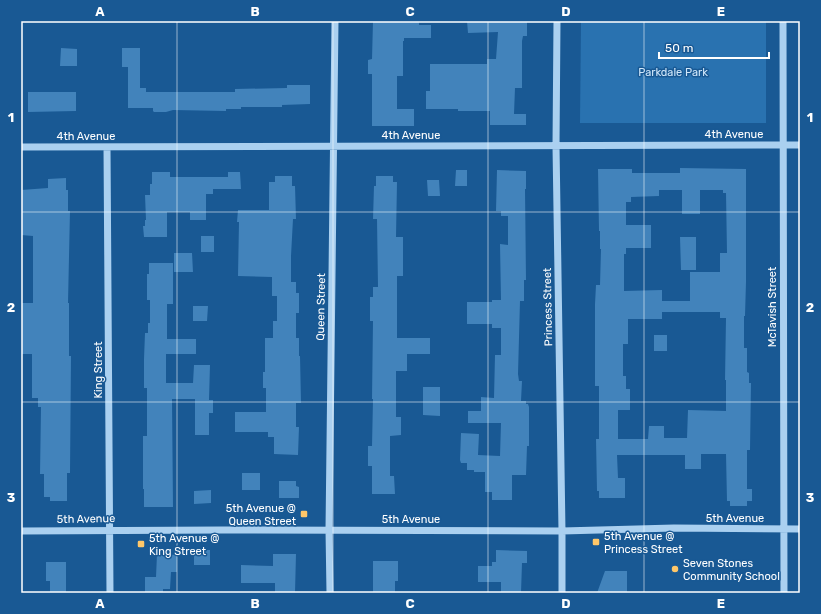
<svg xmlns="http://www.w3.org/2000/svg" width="821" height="614" font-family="Rubik,sans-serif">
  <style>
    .green { fill: #2972b0 }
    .building { fill: #4283bb; fill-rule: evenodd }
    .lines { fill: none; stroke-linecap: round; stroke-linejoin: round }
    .minor { stroke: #aad0f0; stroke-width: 7 }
    .grid { fill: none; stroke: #fff; stroke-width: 1; stroke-opacity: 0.55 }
    .poi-dot { fill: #ffc769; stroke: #195994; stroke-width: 1.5 }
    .labels { text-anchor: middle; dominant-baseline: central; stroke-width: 3; stroke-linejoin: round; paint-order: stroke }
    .park-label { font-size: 11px; fill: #d1e8fb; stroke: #195994 }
    .street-label { font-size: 11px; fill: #fff; stroke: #195994 }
    .poi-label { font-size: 11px; fill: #fff; stroke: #195994; text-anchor: start }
    .neatline { fill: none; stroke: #fff; stroke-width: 1.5 }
    .grid-label { font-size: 13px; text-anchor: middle; font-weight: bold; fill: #fff }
  </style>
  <rect width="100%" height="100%" fill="#195994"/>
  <path class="green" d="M 581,21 L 766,21 L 766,123 L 580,123 Z"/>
  <path class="building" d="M 373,21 L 419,21 L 419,25 L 431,25 L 431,38 L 404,38 L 404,41 L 403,41 L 403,76 L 397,76 L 397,109 L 414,109 L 414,126 L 372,126 L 372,74 L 368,74 L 368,60 L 372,59 Z
    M 467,21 L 527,21 L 527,36 L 523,36 L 522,41 L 522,88 L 515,88 L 514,114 L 526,114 L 526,125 L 490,125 L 490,111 L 458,111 L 458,109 L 426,109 L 426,91 L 430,91 L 430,64 L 487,64 L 487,59 L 496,59 L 498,32 L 468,33 Z
    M 61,48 L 77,49 L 77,66 L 60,66 Z
    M 122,48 L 140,48 L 140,88 L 146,88 L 146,92 L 235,92 L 235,89 L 287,88 L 287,85 L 310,85 L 310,104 L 282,105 L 282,107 L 241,107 L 241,109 L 226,109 L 226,111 L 173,110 L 166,112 L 154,112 L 153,111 L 153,108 L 128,108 L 128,67 L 122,67 Z
    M 28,92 L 76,92 L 76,111 L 28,112 Z
    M 680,168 L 746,169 L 746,282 L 745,316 L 744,316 L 744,348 L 747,348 L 747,372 L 749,373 L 749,383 L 751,383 L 750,450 L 747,450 L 747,489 L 752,489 L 752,501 L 747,501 L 747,506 L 730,506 L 730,501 L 727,501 L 726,454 L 701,454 L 701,469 L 685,469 L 685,455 L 617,455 L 618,478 L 625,478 L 625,498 L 599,498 L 599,491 L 597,491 L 596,439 L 599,439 L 599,386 L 595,386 L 595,304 L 596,285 L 600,285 L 601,249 L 600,249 L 600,231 L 599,231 L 598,169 L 632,169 L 632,173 L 680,173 ZM 659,190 L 682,190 L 682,214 L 700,214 L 700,190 L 723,190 L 723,193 L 726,193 L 727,253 L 720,253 L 720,272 L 690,272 L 690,301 L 662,301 L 662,290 L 624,291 L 624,254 L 626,254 L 626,248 L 651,248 L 651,225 L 626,225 L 626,202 L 631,202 L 631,197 L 659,196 ZM 662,312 L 720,312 L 720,318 L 726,318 L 725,380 L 726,380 L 726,411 L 688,410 L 687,438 L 664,438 L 664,426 L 649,426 L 648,439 L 618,439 L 618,410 L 630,410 L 630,389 L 626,389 L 626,376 L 623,376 L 623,344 L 628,344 L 628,319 L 662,319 Z
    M 456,170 L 467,170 L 467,186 L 455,186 Z
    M 497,170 L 526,171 L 526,189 L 525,189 L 526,280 L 524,280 L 524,301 L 520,301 L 518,374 L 519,381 L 522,381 L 521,401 L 526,401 L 526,404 L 528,404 L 529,407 L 529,446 L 527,446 L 526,475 L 512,475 L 512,500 L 492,500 L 492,492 L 485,492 L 485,472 L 474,472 L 474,470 L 467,470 L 467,463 L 461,463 L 460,460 L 461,433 L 479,434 L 478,455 L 500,456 L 501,423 L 468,423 L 468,411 L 481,411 L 481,397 L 494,398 L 495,355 L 501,355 L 501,328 L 492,328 L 492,324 L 467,324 L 467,302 L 492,302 L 492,300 L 501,300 L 500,244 L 508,245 L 508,216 L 501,216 L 501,211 L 496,211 Z
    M 152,172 L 170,172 L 170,177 L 228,177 L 228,172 L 240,172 L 241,189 L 213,189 L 213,194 L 206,194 L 206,220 L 190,220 L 190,212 L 167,212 L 167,237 L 144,237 L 143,226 L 145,226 L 145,220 L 146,220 L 145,195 L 150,195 L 150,184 L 152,184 Z
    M 275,176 L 292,176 L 292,186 L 295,186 L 296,219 L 293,219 L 291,256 L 291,282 L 296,282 L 296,293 L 299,293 L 299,313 L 296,313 L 296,338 L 299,338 L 299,356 L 300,356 L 301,403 L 296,403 L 296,427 L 299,427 L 298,455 L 274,454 L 274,437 L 268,437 L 268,432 L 235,432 L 235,412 L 266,412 L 266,388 L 263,388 L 263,372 L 265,372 L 265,338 L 273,338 L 273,321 L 277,321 L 277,296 L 272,296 L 272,277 L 238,276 L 239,222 L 237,222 L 238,210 L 269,210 L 269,182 L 275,182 Z
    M 376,176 L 393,176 L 393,182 L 397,182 L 396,237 L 403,237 L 403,276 L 397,276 L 397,338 L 430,338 L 430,354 L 407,354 L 407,371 L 396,371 L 396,417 L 401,417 L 401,435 L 390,436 L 390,476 L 394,476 L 395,494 L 372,494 L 372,466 L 368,466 L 368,446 L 372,446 L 373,399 L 372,399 L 373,321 L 370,321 L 370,297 L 373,297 L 373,287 L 378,287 L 377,219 L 373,219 L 374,186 L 376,186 Z
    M 66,178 L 66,190 L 68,190 L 68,211 L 70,211 L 68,303 L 69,303 L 69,356 L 71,356 L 70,473 L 67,473 L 67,501 L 50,501 L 50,497 L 44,497 L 44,474 L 40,474 L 41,407 L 38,407 L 38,398 L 32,398 L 32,354 L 21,354 L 21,303 L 33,303 L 33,236 L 21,235 L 21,190 L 48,188 L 48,179 Z
    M 427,180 L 439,180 L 440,196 L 428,196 Z
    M 201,236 L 214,236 L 214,252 L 201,252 Z
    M 680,237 L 696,237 L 696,270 L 681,270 Z
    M 174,253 L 192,253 L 193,272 L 174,272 Z
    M 149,263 L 173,263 L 173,304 L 167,304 L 167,339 L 196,339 L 196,354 L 166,354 L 166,383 L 193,383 L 194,365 L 210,365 L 209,400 L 213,400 L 213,413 L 209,413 L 209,435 L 195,435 L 195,399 L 172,399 L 173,507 L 144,507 L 144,489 L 143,489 L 143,436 L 147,436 L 147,388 L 144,388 L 144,359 L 145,333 L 148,333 L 148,323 L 150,323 L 150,300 L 147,300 L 147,274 L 149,274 Z
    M 193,306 L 208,306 L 207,321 L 193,321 Z
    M 654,335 L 667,335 L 667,351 L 654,351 Z
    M 423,387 L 440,387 L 440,416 L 423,415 Z
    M 242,473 L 260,473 L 260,490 L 242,490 Z
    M 279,481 L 296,481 L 296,486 L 299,487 L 299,498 L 279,498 Z
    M 211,490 L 211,503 L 194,504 L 194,491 Z
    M 194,550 L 210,550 L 210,565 L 194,565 Z
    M 496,550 L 527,551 L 527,563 L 522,563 L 521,593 L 501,593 L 501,582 L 478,582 L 478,566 L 492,566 L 492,562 L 496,562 Z
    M 157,554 L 177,555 L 177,572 L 171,572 L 170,589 L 163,589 L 163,593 L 145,593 L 145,577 L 156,577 Z
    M 273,554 L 296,554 L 295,593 L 275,593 L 275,583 L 241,583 L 241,565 L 273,566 Z
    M 373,561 L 398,561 L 398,581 L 395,581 L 395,593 L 373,593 Z
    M 46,562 L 66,562 L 66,593 L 50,593 L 50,581 L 46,581 Z
    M 605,571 L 627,571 L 627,593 L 597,593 Z"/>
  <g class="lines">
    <path class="minor" d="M 557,21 L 556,146 L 562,531 L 562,593
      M 783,21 L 784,593
      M 21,147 L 800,145
      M 107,147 L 110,593
      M 21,531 L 222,530 L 562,531 L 674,528 L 800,529
      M 330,593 L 329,530 L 335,21"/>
  </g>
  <path class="grid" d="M 177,21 L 177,593M 333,21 L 333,593M 488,21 L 488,593M 644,21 L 644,593M 21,212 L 800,212M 21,402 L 800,402"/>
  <g class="poi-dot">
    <rect x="300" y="510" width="8" height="8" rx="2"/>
    <rect x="592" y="538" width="8" height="8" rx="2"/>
    <rect x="137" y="540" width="8" height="8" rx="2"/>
    <circle cx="675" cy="569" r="4"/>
  </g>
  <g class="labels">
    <g class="park-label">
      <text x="673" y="72">Parkdale Park</text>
    </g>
    <g class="street-label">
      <text x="734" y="134">4th Avenue</text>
      <text x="411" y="135">4th Avenue</text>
      <text x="86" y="136">4th Avenue</text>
      <text transform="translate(321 307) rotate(-89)">Queen Street</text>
      <text transform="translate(548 307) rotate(-91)">Princess Street</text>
      <text transform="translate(772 307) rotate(-90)">McTavish Street</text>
      <text transform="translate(98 370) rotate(-90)">King Street</text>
      <text x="735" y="518">5th Avenue</text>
      <text transform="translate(86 519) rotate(-1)">5th Avenue</text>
      <text x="411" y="519">5th Avenue</text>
    </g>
    <g class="poi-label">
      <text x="296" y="508" text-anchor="end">5th Avenue @<tspan x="296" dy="13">Queen Street</tspan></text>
      <text x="604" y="536">5th Avenue @<tspan x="604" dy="13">Princess Street</tspan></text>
      <text x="149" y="538">5th Avenue @<tspan x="149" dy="13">King Street</tspan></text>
      <text x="683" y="563">Seven Stones<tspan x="683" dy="13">Community School</tspan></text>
    </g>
  </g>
  <rect width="821" height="614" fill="none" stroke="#195994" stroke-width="44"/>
  <path d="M659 52v6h110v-6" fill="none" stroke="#ffffff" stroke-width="2"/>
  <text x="665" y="52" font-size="12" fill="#ffffff" stroke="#195994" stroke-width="3" paint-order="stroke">50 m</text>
  <rect x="22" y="22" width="777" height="570" class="neatline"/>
  <g class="grid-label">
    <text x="100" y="16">A</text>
    <text x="255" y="16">B</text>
    <text x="410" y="16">C</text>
    <text x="566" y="16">D</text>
    <text x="721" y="16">E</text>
    <text x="11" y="122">1</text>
    <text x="810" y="122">1</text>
    <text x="11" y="312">2</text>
    <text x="810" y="312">2</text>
    <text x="11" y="502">3</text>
    <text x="810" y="502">3</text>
    <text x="100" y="608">A</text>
    <text x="255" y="608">B</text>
    <text x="410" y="608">C</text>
    <text x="566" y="608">D</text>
    <text x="721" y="608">E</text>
  </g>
</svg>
